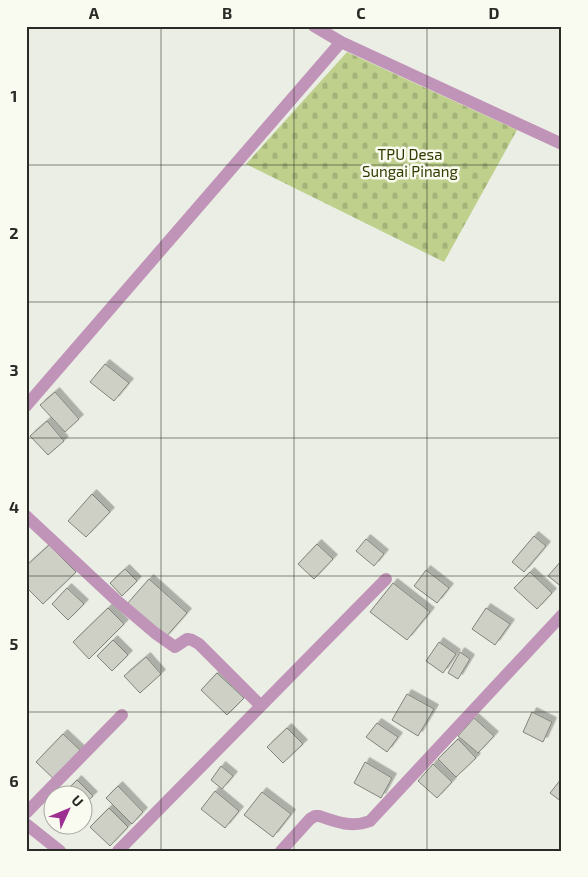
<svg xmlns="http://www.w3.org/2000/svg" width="588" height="877" font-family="'Exo 2',sans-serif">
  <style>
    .cemetery { fill: url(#cemetery-stones) }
    .building { fill: #ced0c6; stroke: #81847b; filter: url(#shadow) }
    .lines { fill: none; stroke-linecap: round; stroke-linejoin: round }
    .minor { stroke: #c094b8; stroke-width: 12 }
    .grid { fill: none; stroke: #2a2b27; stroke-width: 1; stroke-opacity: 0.55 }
    .labels { text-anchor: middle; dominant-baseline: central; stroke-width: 5; stroke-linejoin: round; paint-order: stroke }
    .park-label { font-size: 15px; fill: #313b00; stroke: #f9fbf1 }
    .neatline { fill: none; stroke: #2a2b27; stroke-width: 2 }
    .grid-label { font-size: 16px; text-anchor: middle; font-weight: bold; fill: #2a2b27 }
  </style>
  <defs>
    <pattern id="cemetery-stones" width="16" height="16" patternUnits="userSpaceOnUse" patternTransform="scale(1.25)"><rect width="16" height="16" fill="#bfd08c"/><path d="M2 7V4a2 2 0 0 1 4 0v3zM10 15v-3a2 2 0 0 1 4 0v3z" fill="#a4b379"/></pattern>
    <filter id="shadow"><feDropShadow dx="4.5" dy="-4.5" stdDeviation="0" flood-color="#0004"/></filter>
  </defs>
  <rect width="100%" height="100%" fill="#ebeee4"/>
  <path class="cemetery" d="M 347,52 L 517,130 L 444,262 L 246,164 Z"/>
  <path class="building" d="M 105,364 L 129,383 L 114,401 L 90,382 Z
    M 55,392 L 79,419 L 65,432 L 40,405 Z
    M 47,421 L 64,441 L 48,455 L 30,436 Z
    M 92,494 L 110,512 L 86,537 L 68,521 Z
    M 534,536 L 546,546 L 524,572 L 512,562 Z
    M 366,539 L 384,554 L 374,566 L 356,551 Z
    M 317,544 L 333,559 L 314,579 L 298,564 Z
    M 49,545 L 76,572 L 43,604 L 26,587 L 26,566 Z
    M 562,560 L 562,587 L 548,576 Z
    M 125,569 L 137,581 L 122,596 L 110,583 Z
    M 426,570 L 449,588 L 437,603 L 414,586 Z
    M 530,572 L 552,593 L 537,609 L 514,588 Z
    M 149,579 L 187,613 L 165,638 L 127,604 Z
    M 393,583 L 430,612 L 407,640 L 370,612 Z
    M 67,588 L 84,604 L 68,620 L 52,604 Z
    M 108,608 L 124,624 L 89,659 L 73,642 Z
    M 486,608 L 510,624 L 495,645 L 472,629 Z
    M 113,640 L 128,655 L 112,671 L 97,656 Z
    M 439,642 L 456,654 L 443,673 L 426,661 Z
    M 460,652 L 470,659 L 458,679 L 448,673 Z
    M 146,657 L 161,674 L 140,693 L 124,676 Z
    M 217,673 L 244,698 L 227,715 L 201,690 Z
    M 407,694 L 434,709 L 418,736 L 392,720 Z
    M 532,712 L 552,722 L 543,742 L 523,732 Z
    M 474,718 L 494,736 L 478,753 L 458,736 Z
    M 377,723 L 398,737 L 387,752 L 366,737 Z
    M 287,728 L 303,744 L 283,763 L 267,747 Z
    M 63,734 L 82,752 L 55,780 L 36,762 Z
    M 458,739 L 476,758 L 456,777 L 438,759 Z
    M 365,762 L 392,778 L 381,798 L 354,783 Z
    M 433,764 L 452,782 L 437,798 L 418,781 Z
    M 221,766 L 233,776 L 222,789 L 211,780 Z
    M 562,778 L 562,802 L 550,793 Z
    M 77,780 L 93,796 L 82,806 L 82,794 L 63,794 Z
    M 118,786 L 143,812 L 132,824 L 106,798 Z
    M 215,791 L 239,811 L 225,828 L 201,809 Z
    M 262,792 L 291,814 L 273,837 L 244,815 Z
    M 109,808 L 128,827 L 110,846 L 90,827 Z"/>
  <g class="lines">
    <path class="minor" d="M 314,26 L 341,42 L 562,144
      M 26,406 L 341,42
      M 26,516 L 115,599 L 155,633 L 175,647 L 187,639 L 192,640 L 199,644 L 261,706
      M 26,813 L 122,715
      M 26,824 L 60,851
      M 118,851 L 386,579
      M 281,851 L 310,819 L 315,816 L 319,816 C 336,822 352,828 370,821 L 562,615"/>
  </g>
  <path class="grid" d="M 161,26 L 161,851M 294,26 L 294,851M 427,26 L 427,851M 26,165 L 562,165M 26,302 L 562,302M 26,438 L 562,438M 26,576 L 562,576M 26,712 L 562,712"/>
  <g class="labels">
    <g class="park-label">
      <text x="410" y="154">TPU Desa<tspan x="410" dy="17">Sungai Pinang</tspan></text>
    </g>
  </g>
  <rect width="588" height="877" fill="none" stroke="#f9fbf1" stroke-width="55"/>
  <g transform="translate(68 810) rotate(46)"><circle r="24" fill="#f9fbf1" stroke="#a6a8a0"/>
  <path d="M0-4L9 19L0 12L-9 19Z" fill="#9c2f90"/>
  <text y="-8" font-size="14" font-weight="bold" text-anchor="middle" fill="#2a2b27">U</text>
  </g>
  <rect x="28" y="28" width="532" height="822" class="neatline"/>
  <g class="grid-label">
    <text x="94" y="19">A</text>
    <text x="227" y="19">B</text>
    <text x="361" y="19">C</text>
    <text x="494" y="19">D</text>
    <text x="14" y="102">1</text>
    <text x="14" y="239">2</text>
    <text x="14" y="376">3</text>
    <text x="14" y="513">4</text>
    <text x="14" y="650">5</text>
    <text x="14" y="787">6</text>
  </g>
</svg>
